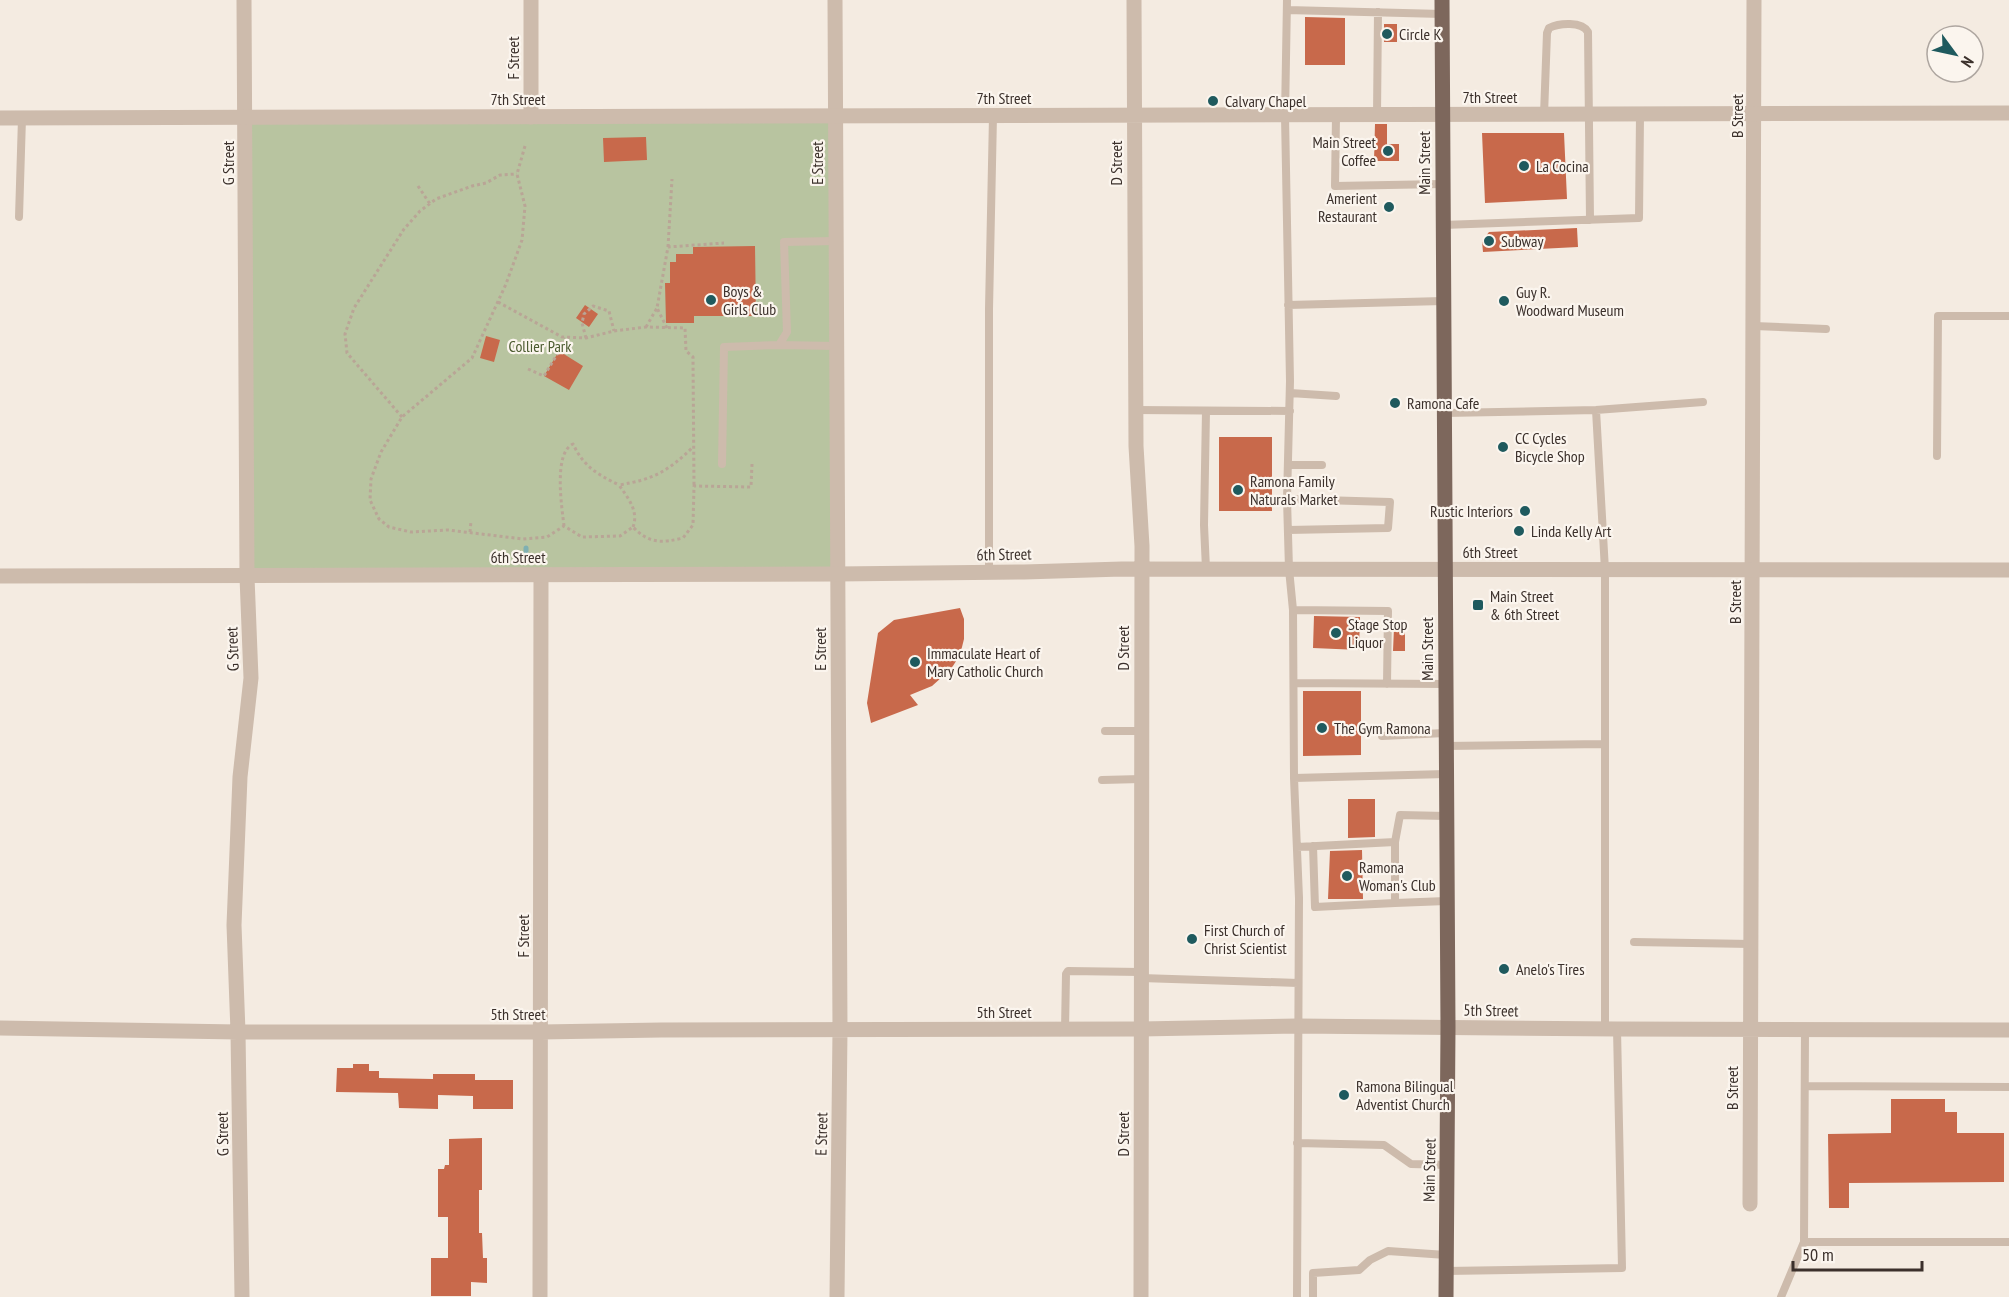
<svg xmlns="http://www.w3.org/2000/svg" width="2009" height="1297" font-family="'PT Sans Narrow',sans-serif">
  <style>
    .green { fill: #b8c4a0 }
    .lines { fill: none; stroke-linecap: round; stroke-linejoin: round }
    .stream { stroke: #7fb0b2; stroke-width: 5 }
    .building { fill: #c8694b }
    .path { stroke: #b9a596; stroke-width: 3; stroke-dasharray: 3 3; stroke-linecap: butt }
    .service { stroke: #cdbbac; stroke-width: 8 }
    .minor { stroke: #cdbbac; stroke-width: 15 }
    .tertiary { stroke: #cdbbac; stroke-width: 15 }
    .primary { stroke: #7d675c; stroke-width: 15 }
    .poi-dot { fill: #1f5a5e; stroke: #fbf5ee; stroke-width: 2 }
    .labels { text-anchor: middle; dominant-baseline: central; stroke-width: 4.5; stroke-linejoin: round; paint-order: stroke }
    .poi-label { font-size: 16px; fill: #3b302b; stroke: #fbf5ee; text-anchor: start }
    .street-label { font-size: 16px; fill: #3b302b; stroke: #fbf5ee }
    .park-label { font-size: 16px; fill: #4a5a2e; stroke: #fbf5ee }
  </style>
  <rect width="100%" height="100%" fill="#f4ebe1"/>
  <path class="green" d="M 834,116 L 836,573 L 247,576 L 245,117 Z"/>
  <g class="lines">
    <path class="stream" d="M 526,551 L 526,548"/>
  </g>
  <path class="building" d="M 1305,17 L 1345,18 L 1345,65 L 1305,65 Z
    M 1384,24 L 1397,24 L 1397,42 L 1384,42 Z
    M 1375,124 L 1387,124 L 1387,144 L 1399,144 L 1399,161 L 1374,161 Z
    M 1482,133 L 1564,133 L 1567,199 L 1485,203 Z
    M 646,137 L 647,160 L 604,162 L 603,138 Z
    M 1577,228 L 1578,247 L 1483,252 L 1482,241 L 1489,232 Z
    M 755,246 L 756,316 L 694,316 L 694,323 L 666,323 L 665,283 L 670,283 L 670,262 L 676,262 L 676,254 L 693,254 L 693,247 Z
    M 585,305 L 598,314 L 589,327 L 576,318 Z
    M 486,336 L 500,340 L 494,362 L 480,358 Z
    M 559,351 L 583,366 L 569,390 L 544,376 Z
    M 1219,437 L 1272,437 L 1272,511 L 1219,511 Z
    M 960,608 L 964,619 L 964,639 L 960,655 L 951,669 L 932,686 L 910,695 L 918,705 L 871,723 L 867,703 L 878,633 L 894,620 Z
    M 1314,616 L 1360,617 L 1359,650 L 1313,648 Z
    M 1394,628 L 1405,628 L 1405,651 L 1393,651 Z
    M 1303,691 L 1361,691 L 1361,755 L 1303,756 Z
    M 1348,799 L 1375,799 L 1375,837 L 1348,838 Z
    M 1362,850 L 1363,899 L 1328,899 L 1330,851 Z
    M 353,1064 L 369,1064 L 369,1071 L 379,1071 L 379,1078 L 433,1079 L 433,1074 L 475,1074 L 475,1080 L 513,1080 L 513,1109 L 473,1109 L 473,1096 L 438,1095 L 438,1109 L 399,1108 L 398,1093 L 336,1092 L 337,1068 L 353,1068 Z
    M 1891,1099 L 1945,1099 L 1945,1112 L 1957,1112 L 1957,1133 L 2004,1133 L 2004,1182 L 1849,1183 L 1849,1208 L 1829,1208 L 1828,1134 L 1891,1133 Z
    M 482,1138 L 482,1190 L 479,1190 L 479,1233 L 482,1233 L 483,1258 L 487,1258 L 487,1283 L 471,1282 L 471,1296 L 431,1296 L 431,1258 L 448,1258 L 448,1217 L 438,1217 L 438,1169 L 444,1169 L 445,1165 L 449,1165 L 449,1139 Z"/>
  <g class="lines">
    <path class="path" d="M 525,146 L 517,174 L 525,206 L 522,240 L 506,284 L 472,358 L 402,417 L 381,452 L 371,479 L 370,500 L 379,519 L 389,527 L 411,532 L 448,530 L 523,539 L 547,537 L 564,526 L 582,537 L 620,536 L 633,527 C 649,544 662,543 683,538 L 693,525 L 694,486 L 751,487 L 752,464
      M 418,186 L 430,204
      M 668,247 L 672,179
      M 498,302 L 562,337 L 586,338 L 614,331 L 646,327 L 685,328 L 686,351 L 693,357 L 694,486
      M 646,327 L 657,308
      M 667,328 L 657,308 L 668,247 L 724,243
      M 586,338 L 582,323 L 584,314 L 593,306 L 609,311 L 614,331
      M 528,369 L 544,376 L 559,351 L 564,337
      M 402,417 L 347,353 L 345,334 L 354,308 L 404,229 L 420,211 L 436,199 L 472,186 L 486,183 L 500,175 L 517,174
      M 564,526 C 562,508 553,453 573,444 C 584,467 597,474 619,485
      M 633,527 C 639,511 628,498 619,485 C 654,479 667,472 693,447
      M 470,532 L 471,521"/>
    <path class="service" d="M 1287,0 L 1285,116 L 1290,381 L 1287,499 L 1289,569 L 1293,610 L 1294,778 L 1299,898 L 1297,1297
      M 1287,10 L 1442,14
      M 1377,115 L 1378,12
      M 1544,115 L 1547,33 L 1549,28 C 1559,23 1582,21 1588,32 L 1590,220
      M 1336,116 L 1335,186 L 1442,184
      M 19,217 L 22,118
      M 1443,225 L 1639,218 L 1640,115
      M 1288,305 L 1443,301
      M 1754,326 L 1826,329
      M 779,345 L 787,332 L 784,242 L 835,241
      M 1290,393 L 1336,396
      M 1135,410 L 1290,411
      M 1596,410 L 1605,570 L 1605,1029
      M 1206,411 L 1204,525 L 1206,569
      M 1444,413 L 1596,410 L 1703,402
      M 1937,456 L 1938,316 L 2009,316
      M 722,464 L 724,347 L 779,345 L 836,346
      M 1289,465 L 1322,465
      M 1287,499 L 1390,502 L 1388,528 L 1288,530
      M 989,572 L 989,309 L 993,116
      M 1293,610 L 1388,611 L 1387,684
      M 1294,683 L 1445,684
      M 1105,731 L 1141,731
      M 1382,736 L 1445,733
      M 1445,746 L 1605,744
      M 1294,778 L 1446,774
      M 1102,780 L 1141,779
      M 1446,816 L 1400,815 L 1395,842 L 1395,903 L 1446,901
      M 1313,846 L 1315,907 L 1395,903
      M 1297,847 L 1395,842
      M 1634,942 L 1751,944
      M 1141,978 L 1298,983
      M 1065,1030 L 1066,974 L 1068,971 L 1141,972
      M 1805,1030 L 1804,1242 L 2009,1242
      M 1805,1086 L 2009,1087
      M 1297,1143 L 1384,1145 L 1411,1164 L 1447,1165
      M 1446,1271 L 1622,1268 L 1617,1029
      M 1313,1297 L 1313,1273 L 1359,1270 L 1370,1260 L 1388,1251 L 1446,1255
      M 1781,1297 L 1804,1242"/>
    <path class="minor" d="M 835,0 L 840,1030 L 837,1297
      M 531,117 L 531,0
      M 0,1028 L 238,1032 L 541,1032 L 661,1030 L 1141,1029 L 1297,1026 L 1617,1029 L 2009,1030
      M 1750,1204 L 1754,0
      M 242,1297 L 238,1032 L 234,925 L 240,777 L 251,678 L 247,577 L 244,0
      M 540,1297 L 541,575"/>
    <path class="tertiary" d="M 1134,0 L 1136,446 L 1142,546 L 1141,1297
      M 0,118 L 2009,113
      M 0,576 L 837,574 L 1024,572 L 1122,569 L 2009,570"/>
    <path class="primary" d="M 1442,0 L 1448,1027 L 1446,1297"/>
  </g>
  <g class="poi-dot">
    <circle cx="1387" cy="34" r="6"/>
    <circle cx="1213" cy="101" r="6"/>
    <circle cx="1388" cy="151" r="6"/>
    <circle cx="1524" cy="166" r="6"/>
    <circle cx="1389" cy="207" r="6"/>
    <circle cx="1489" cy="241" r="6"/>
    <circle cx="711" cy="300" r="6"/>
    <circle cx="1504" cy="301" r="6"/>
    <circle cx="1395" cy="403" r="6"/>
    <circle cx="1503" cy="447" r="6"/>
    <circle cx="1238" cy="490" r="6"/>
    <circle cx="1525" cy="511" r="6"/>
    <circle cx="1519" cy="531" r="6"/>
    <rect x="1472" y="599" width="12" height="12" rx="3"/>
    <circle cx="1336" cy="633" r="6"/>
    <circle cx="915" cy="662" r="6"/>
    <circle cx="1322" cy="728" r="6"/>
    <circle cx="1347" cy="876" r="6"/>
    <circle cx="1192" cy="939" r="6"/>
    <circle cx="1504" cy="969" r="6"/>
    <circle cx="1344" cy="1095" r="6"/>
  </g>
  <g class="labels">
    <g class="poi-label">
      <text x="1399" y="34">Circle K</text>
      <text x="1225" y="101">Calvary Chapel</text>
      <text x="1376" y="142" text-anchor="end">Main Street<tspan x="1376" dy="18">Coffee</tspan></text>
      <text x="1536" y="166">La Cocina</text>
      <text x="1377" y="198" text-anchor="end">Amerient<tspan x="1377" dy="18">Restaurant</tspan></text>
      <text x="1501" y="241">Subway</text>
      <text x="723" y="291">Boys &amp;<tspan x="723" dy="18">Girls Club</tspan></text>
      <text x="1516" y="292">Guy R.<tspan x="1516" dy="18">Woodward Museum</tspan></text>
      <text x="1407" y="403">Ramona Cafe</text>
      <text x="1515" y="438">CC Cycles<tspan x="1515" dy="18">Bicycle Shop</tspan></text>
      <text x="1250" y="481">Ramona Family<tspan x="1250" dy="18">Naturals Market</tspan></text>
      <text x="1513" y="511" text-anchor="end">Rustic Interiors</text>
      <text x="1531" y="531">Linda Kelly Art</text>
      <text x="1490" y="596">Main Street<tspan x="1490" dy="18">&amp; 6th Street</tspan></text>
      <text x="1348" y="624">Stage Stop<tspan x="1348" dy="18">Liquor</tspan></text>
      <text x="927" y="653">Immaculate Heart of<tspan x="927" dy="18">Mary Catholic Church</tspan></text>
      <text x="1334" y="728">The Gym Ramona</text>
      <text x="1359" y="867">Ramona<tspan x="1359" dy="18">Woman's Club</tspan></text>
      <text x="1204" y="930">First Church of<tspan x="1204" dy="18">Christ Scientist</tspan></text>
      <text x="1516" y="969">Anelo's Tires</text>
      <text x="1356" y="1086">Ramona Bilingual<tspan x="1356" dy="18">Adventist Church</tspan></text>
    </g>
    <g class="street-label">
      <text transform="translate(513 58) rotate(-90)">F Street</text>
      <text x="1490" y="97">7th Street</text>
      <text x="1004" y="98">7th Street</text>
      <text x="518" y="99">7th Street</text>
      <text transform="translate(1737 116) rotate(-90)">B Street</text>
      <text transform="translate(228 163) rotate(-90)">G Street</text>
      <text transform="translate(817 163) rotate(-90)">E Street</text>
      <text transform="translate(1116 163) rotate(-90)">D Street</text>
      <text transform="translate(1424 163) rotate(-90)">Main Street</text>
      <text x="1490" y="552">6th Street</text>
      <text transform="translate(1004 554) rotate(-1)">6th Street</text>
      <text x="518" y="557">6th Street</text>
      <text transform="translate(1735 602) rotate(-90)">B Street</text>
      <text transform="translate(1123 648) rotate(-90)">D Street</text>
      <text transform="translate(232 649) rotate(-92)">G Street</text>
      <text transform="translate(820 649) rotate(-90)">E Street</text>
      <text transform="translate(1427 649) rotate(-90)">Main Street</text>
      <text transform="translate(523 936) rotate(-90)">F Street</text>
      <text transform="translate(1491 1010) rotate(1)">5th Street</text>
      <text x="1004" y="1012">5th Street</text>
      <text x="518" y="1014">5th Street</text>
      <text transform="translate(1732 1088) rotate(-90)">B Street</text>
      <text transform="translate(222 1134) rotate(-91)">G Street</text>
      <text transform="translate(821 1134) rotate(-89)">E Street</text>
      <text transform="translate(1123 1134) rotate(-90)">D Street</text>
      <text transform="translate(1429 1170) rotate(-89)">Main Street</text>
    </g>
    <g class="park-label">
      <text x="540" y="346">Collier Park</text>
    </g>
  </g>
  <g transform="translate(1955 54) rotate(123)"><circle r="28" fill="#fbf5ee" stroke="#aea6a0" stroke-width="1.5"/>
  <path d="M0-4.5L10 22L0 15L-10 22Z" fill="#1f5a5e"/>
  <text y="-9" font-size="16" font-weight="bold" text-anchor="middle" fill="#3b302b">N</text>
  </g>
  <path d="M1793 1261v9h129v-9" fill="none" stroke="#3b302b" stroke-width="3"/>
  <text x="1802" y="1261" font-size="18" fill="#3b302b" stroke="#fbf5ee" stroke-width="4.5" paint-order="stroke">50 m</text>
</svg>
